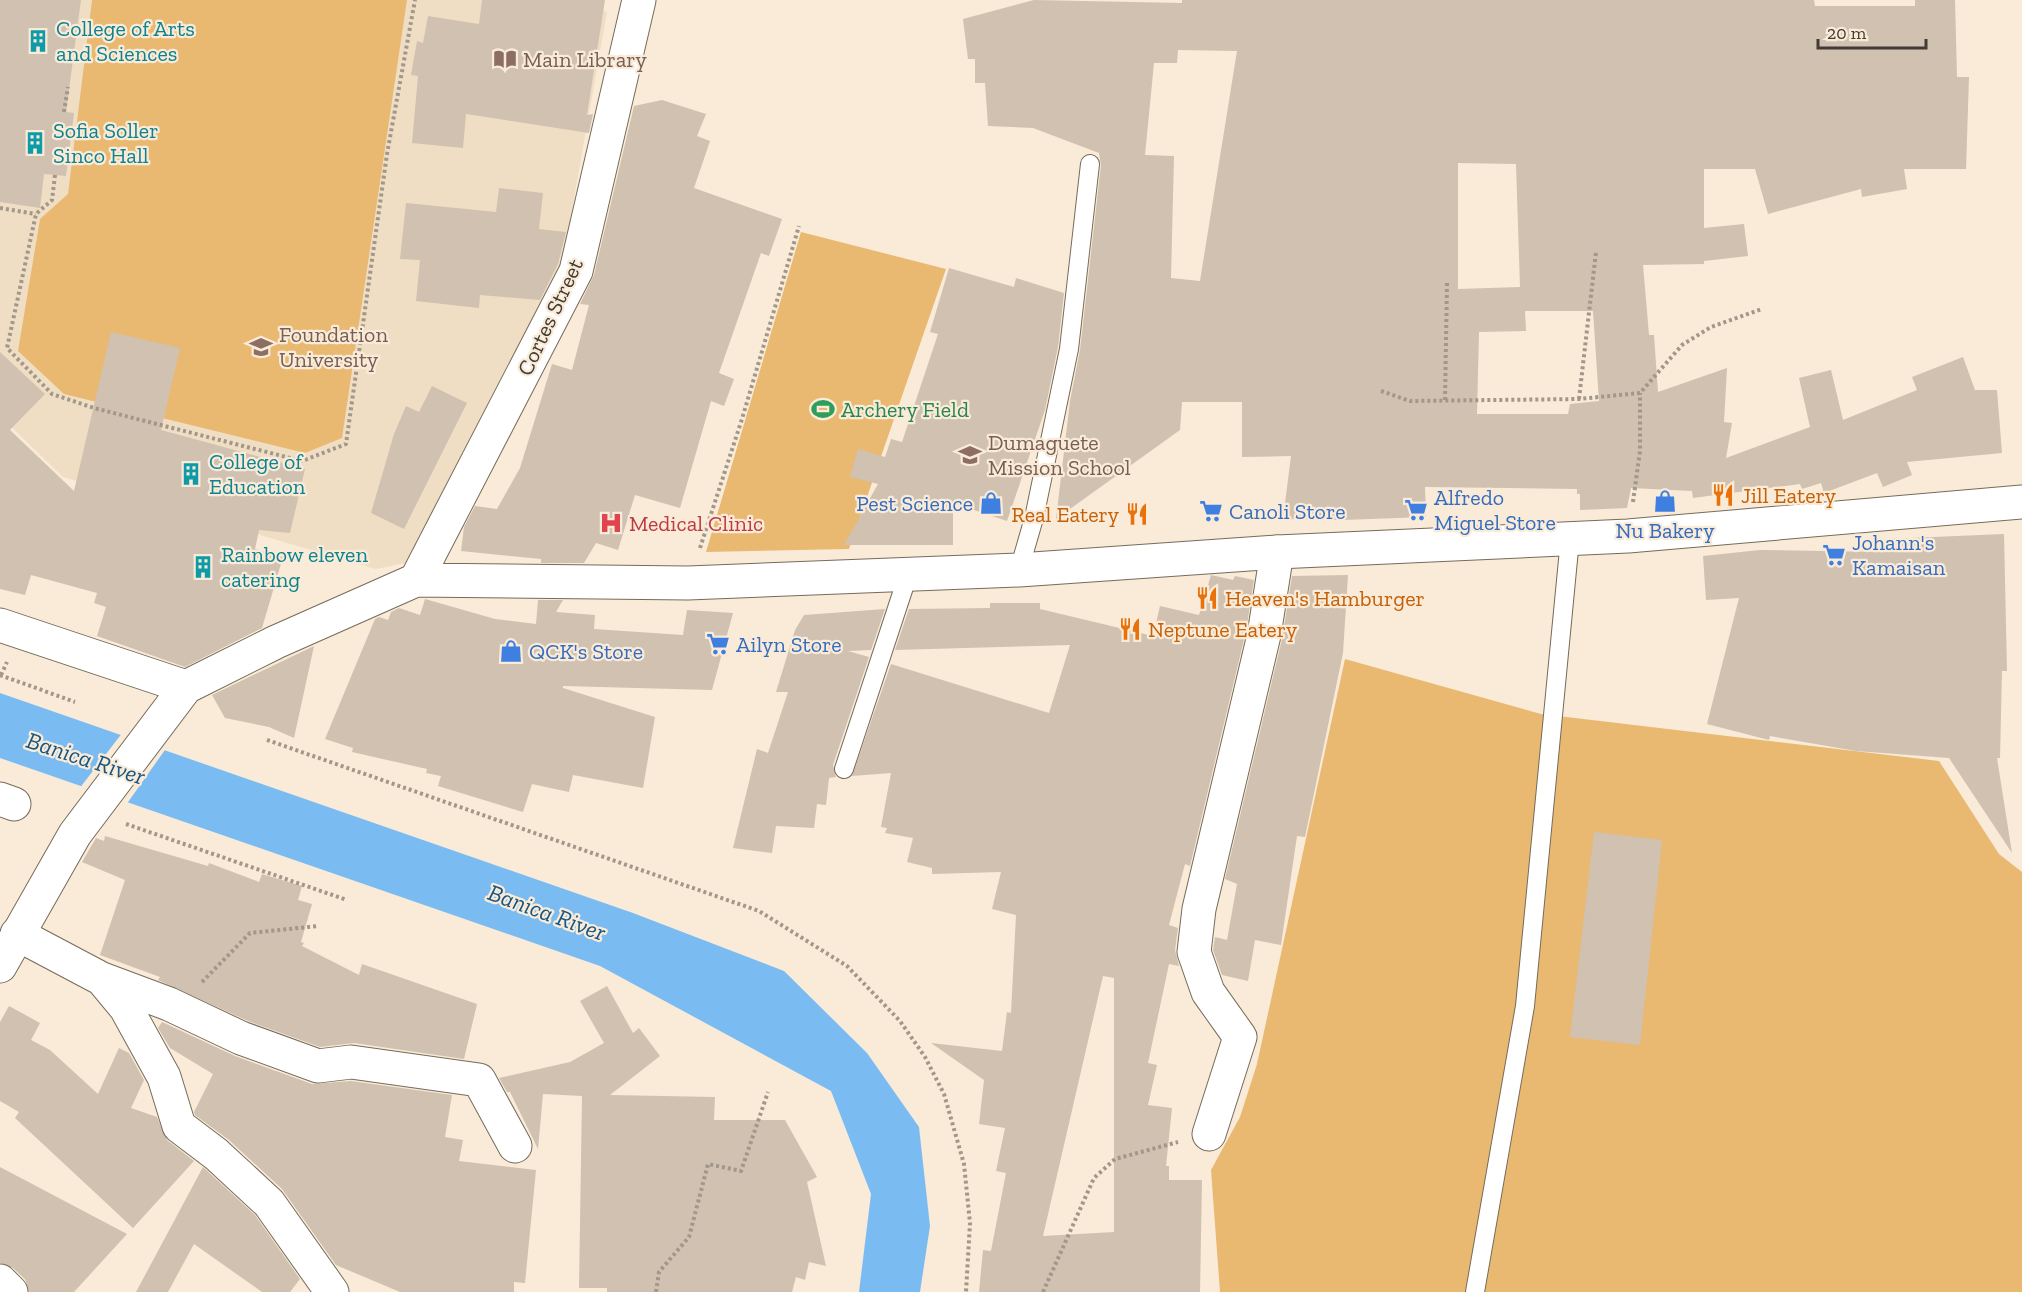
<svg xmlns="http://www.w3.org/2000/svg" width="2022" height="1292" font-family="'Zilla Slab',serif">
  <style>
    .built { fill: #f0dec4 }
    .green { fill: #e9b972 }
    .water { fill: #7abcf2 }
    .pier { fill: #f9ebd8 }
    .building { fill: #d0c1b0; fill-rule: evenodd }
    .lines { fill: none; stroke-linecap: round; stroke-linejoin: round }
    .lane-casing { stroke: #766b5a; stroke-width: 20 }
    .street-casing { stroke: #766b5a; stroke-width: 35 }
    .secondary-casing { stroke: #766b5a; stroke-width: 35 }
    .path { stroke: #a1978a; stroke-width: 4; stroke-dasharray: 3 3; stroke-linecap: butt }
    .lane { stroke: #fff; stroke-width: 18 }
    .street { stroke: #fff; stroke-width: 33 }
    .secondary { stroke: #fff; stroke-width: 33 }
    .labels { text-anchor: middle; dominant-baseline: central; stroke-width: 4.5; stroke-linejoin: round; paint-order: stroke }
    .culture-label { font-size: 22px; fill: #0d838f; stroke: #f9ebd8; text-anchor: start }
    .education-label { font-size: 22px; fill: #785e54; stroke: #f9ebd8; text-anchor: start }
    .street-label { font-size: 22px; fill: #413b34; stroke: #f9ebd8 }
    .leisure-label { font-size: 22px; fill: #27864d; stroke: #f9ebd8; text-anchor: start }
    .food-label { font-size: 22px; fill: #c56008; stroke: #f9ebd8; text-anchor: start }
    .shop-label { font-size: 22px; fill: #366cbe; stroke: #f9ebd8; text-anchor: start }
    .health-label { font-size: 22px; fill: #be3a42; stroke: #f9ebd8; text-anchor: start }
    .water-label { font-size: 24px; font-style: italic; fill: #175682; stroke: #f9ebd8 }
  </style>
  <rect width="100%" height="100%" fill="#f9ebd8"/>
  <path class="built" d="M 0,0 L 558,0 L 607,12 L 560,277 L 405,563 L 376,569 L 63,477 L 0,416 Z"/>
  <path class="green" d="M 92,0 L 407,0 L 342,438 L 305,453 L 64,394 L 18,351 L 40,219 L 68,194 Z
    M 801,232 L 946,269 L 849,549 L 706,552 Z
    M 1345,659 L 1541,714 L 1939,761 L 1999,854 L 2022,872 L 2022,1292 L 1220,1292 L 1211,1170 L 1240,1117 L 1257,1064 Z"/>
  <path class="water" d="M 0,693 L 633,913 L 784,971 L 867,1053 L 919,1127 L 930,1226 L 920,1292 L 859,1292 L 871,1194 L 831,1091 L 600,966 L 0,758 Z"/>
  <path class="pier" d="M 123,732 L 167,747 L 126,805 L 79,789 Z"/>
  <path class="building" d="M 0,0 L 81,0 L 66,112 L 74,113 L 66,176 L 44,174 L 40,208 L 0,202 Z
    M 482,0 L 605,0 L 587,115 L 593,114 L 589,133 L 466,114 L 463,148 L 412,143 L 418,76 L 411,75 L 417,41 L 423,43 L 428,16 L 479,24 Z
    M 1034,0 L 1182,3 L 1182,0 L 1814,0 L 1815,6 L 1915,6 L 1915,0 L 1955,0 L 1957,77 L 1969,77 L 1966,169 L 1904,169 L 1907,189 L 1862,197 L 1861,189 L 1768,214 L 1755,169 L 1704,169 L 1704,228 L 1744,224 L 1748,256 L 1704,261 L 1704,264 L 1643,265 L 1649,335 L 1654,335 L 1658,392 L 1727,368 L 1724,422 L 1732,423 L 1726,458 L 1810,427 L 1799,378 L 1831,370 L 1843,420 L 1917,390 L 1912,377 L 1963,357 L 1975,390 L 1997,390 L 2002,453 L 1907,462 L 1912,475 L 1883,487 L 1877,473 L 1824,493 L 1821,483 L 1802,489 L 1800,484 L 1693,498 L 1692,491 L 1631,488 L 1627,508 L 1580,510 L 1580,494 L 1577,494 L 1577,489 L 1425,487 L 1426,517 L 1342,520 L 1283,519 L 1291,456 L 1242,457 L 1242,402 L 1182,402 L 1180,430 L 1056,519 L 1070,401 L 1080,350 L 1101,165 L 1099,153 L 1033,128 L 988,126 L 985,83 L 975,83 L 975,59 L 968,59 L 963,19 ZM 1178,50 L 1237,51 L 1200,281 L 1171,278 L 1174,156 L 1145,155 L 1154,63 L 1177,63 ZM 1458,163 L 1516,164 L 1520,287 L 1458,289 ZM 1525,311 L 1593,311 L 1599,401 L 1570,404 L 1568,414 L 1477,414 L 1479,332 L 1526,331 Z
    M 662,100 L 706,114 L 697,136 L 710,141 L 694,188 L 782,219 L 769,256 L 761,253 L 719,373 L 734,379 L 724,406 L 711,401 L 680,508 L 635,495 L 618,550 L 596,543 L 584,563 L 541,563 L 541,559 L 461,551 L 464,527 L 475,506 L 497,509 L 520,468 L 552,364 L 572,370 L 589,305 L 580,304 L 594,275 L 634,106 Z
    M 499,188 L 543,193 L 539,229 L 566,232 L 558,264 L 540,300 L 480,295 L 479,308 L 416,301 L 420,260 L 400,259 L 406,203 L 496,212 Z
    M 949,268 L 1014,287 L 1016,278 L 1064,293 L 1058,347 L 1045,410 L 1007,521 L 953,503 L 953,545 L 844,545 L 878,484 L 850,477 L 858,449 L 885,457 L 891,439 L 902,442 L 938,334 L 930,332 Z
    M 111,332 L 180,348 L 161,430 L 305,469 L 290,533 L 259,530 L 255,549 L 283,557 L 262,628 L 185,667 L 97,636 L 106,607 L 94,603 L 97,593 L 31,575 L 25,595 L 0,589 L 0,352 L 45,394 L 10,430 L 74,491 Z
    M 432,386 L 467,403 L 404,529 L 371,513 L 394,434 L 406,406 L 419,412 Z
    M 2004,534 L 2007,671 L 2002,671 L 2000,758 L 1997,758 L 2012,853 L 1949,758 L 1856,751 L 1770,736 L 1769,740 L 1707,724 L 1739,598 L 1706,600 L 1703,556 L 1760,550 L 1887,552 L 1886,539 Z
    M 1211,575 L 1233,580 L 1235,576 L 1254,580 L 1246,631 L 1190,866 L 1185,864 L 1169,925 L 1178,928 L 1175,950 L 1179,966 L 1169,964 L 1148,1063 L 1157,1065 L 1148,1105 L 1172,1108 L 1166,1166 L 1169,1166 L 1169,1180 L 1202,1180 L 1200,1292 L 979,1292 L 983,1250 L 991,1251 L 1006,1173 L 996,1171 L 1005,1128 L 979,1124 L 984,1080 L 931,1043 L 1002,1051 L 1007,1012 L 1011,1013 L 1016,915 L 992,909 L 1001,872 L 932,874 L 932,868 L 907,862 L 913,838 L 885,833 L 887,828 L 881,827 L 891,773 L 852,776 L 891,664 L 1049,713 L 1070,645 L 895,650 L 909,609 L 990,608 L 990,603 L 1040,603 L 1040,609 L 1153,636 L 1160,606 L 1199,615 ZM 1103,976 L 1114,978 L 1114,1232 L 1043,1236 Z
    M 1348,575 L 1343,653 L 1305,837 L 1297,836 L 1281,945 L 1255,940 L 1248,981 L 1222,975 L 1213,950 L 1215,937 L 1227,940 L 1237,884 L 1225,879 L 1282,639 L 1292,576 Z
    M 425,599 L 495,619 L 536,624 L 538,600 L 563,600 L 556,612 L 595,615 L 594,629 L 683,635 L 687,610 L 733,613 L 712,690 L 563,686 L 563,688 L 655,717 L 643,788 L 573,775 L 569,792 L 532,784 L 523,812 L 438,786 L 441,776 L 426,773 L 427,769 L 352,752 L 353,748 L 325,739 L 375,619 L 379,617 L 388,620 L 391,612 L 399,608 L 420,615 Z
    M 885,609 L 871,650 L 848,651 L 869,657 L 833,765 L 836,777 L 829,778 L 826,805 L 817,804 L 814,828 L 776,826 L 772,853 L 733,848 L 757,749 L 768,753 L 788,692 L 776,692 L 795,630 L 804,615 Z
    M 314,646 L 294,738 L 269,727 L 225,718 L 212,695 Z
    M 1594,832 L 1662,840 L 1640,1045 L 1570,1037 Z
    M 105,836 L 208,866 L 209,863 L 259,882 L 262,874 L 302,886 L 298,900 L 312,904 L 301,942 L 304,943 L 302,946 L 359,975 L 362,964 L 477,1004 L 464,1059 L 354,1043 L 320,1047 L 248,1021 L 158,980 L 160,977 L 100,955 L 125,880 L 82,862 L 96,838 L 104,841 Z
    M 607,986 L 633,1033 L 639,1028 L 660,1056 L 610,1095 L 715,1097 L 714,1120 L 785,1120 L 817,1177 L 807,1182 L 826,1266 L 809,1262 L 805,1280 L 796,1277 L 792,1292 L 607,1292 L 607,1288 L 579,1288 L 582,1096 L 543,1094 L 538,1149 L 510,1092 L 507,1092 L 499,1078 L 570,1062 L 604,1043 L 580,1001 Z
    M 9,1006 L 40,1023 L 31,1040 L 50,1050 L 98,1094 L 119,1048 L 129,1053 L 144,1080 L 131,1108 L 157,1117 L 167,1140 L 194,1161 L 133,1228 L 15,1118 L 19,1112 L 0,1101 L 0,1022 Z
    M 162,1022 L 235,1056 L 312,1084 L 351,1081 L 452,1095 L 445,1137 L 463,1140 L 459,1161 L 536,1170 L 525,1283 L 514,1282 L 514,1292 L 400,1292 L 336,1265 L 282,1189 L 229,1140 L 195,1115 L 194,1112 L 213,1074 L 170,1048 L 158,1028 Z
    M 0,1167 L 127,1234 L 74,1292 L 29,1292 L 25,1279 L 13,1268 L 0,1263 Z
    M 203,1167 L 255,1215 L 300,1279 L 290,1292 L 262,1292 L 194,1244 L 168,1292 L 136,1292 Z"/>
  <g class="lines">
    <g class="lane-casing">
      <path id="lane" d="M 1019,570 L 1034,518 L 1069,349 L 1090,164
        M 844,769 L 908,575
        M 1475,1292 L 1525,1006 L 1570,539"/>
    </g>
    <g class="street-casing">
      <path id="street" d="M 0,625 L 186,687
        M 0,799 L 14,804
        M 17,934 L 102,979 L 169,1004 L 241,1038 L 318,1066 L 351,1062 L 479,1080 L 515,1146
        M 102,979 L 126,1008 L 164,1077 L 179,1126 L 216,1154 L 269,1203 L 332,1292
        M 1209,1134 L 1240,1037 L 1208,992 L 1194,952 L 1199,909 L 1264,635 L 1277,552
        M 0,1281 L 11,1292"/>
    </g>
    <g class="secondary-casing">
      <path id="secondary" d="M 416,580 L 576,271 L 639,0
        M 0,966 L 75,834 L 186,687 L 276,642 L 416,580 L 688,583 L 1019,570 L 1277,552 L 1628,536 L 2022,502"/>
    </g>
    <path class="path" d="M 64,112 L 68,87
      M 55,175 L 52,200 L 36,214 L 7,348 L 52,394 L 94,408 L 302,461 L 346,444 L 387,154 L 415,0
      M 0,208 L 36,214
      M 1381,391 L 1410,401 L 1579,399 L 1640,393 L 1682,345 L 1711,327 L 1762,309
      M 1579,399 L 1596,252
      M 1445,400 L 1447,282
      M 1633,502 L 1640,451 L 1640,393
      M 700,548 L 742,419 L 799,226
      M 0,675 L 75,702
      M 1,675 L 7,662
      M 267,740 L 759,911 L 847,966 L 900,1021 L 925,1057 L 944,1094 L 964,1164 L 970,1223 L 966,1292
      M 126,824 L 347,900
      M 202,982 L 250,933 L 318,926
      M 656,1292 L 659,1272 L 689,1237 L 708,1164 L 741,1171 L 768,1092
      M 1043,1292 L 1094,1178 L 1115,1159 L 1178,1142"/>
    <use href="#lane" class="lane"/>
    <use href="#street" class="street"/>
    <use href="#secondary" class="secondary"/>
  </g>
  <defs>
    <g id="building-bare" transform="scale(1.8)"><path d="M-4-6H4V6H1V3H-1V6H-4ZM-2.5-4.3h1.7v1.8h-1.7ZM.8-4.3h1.7v1.8H.8ZM-2.5-1h1.7V.8h-1.7ZM.8-1h1.7V.8H.8Z" fill="#0f9aa8" stroke="#f9ebd8" stroke-width="2.5" paint-order="stroke"/></g>
    <g id="library-bare" transform="scale(1.8)"><path d="M-6-4Q-3-5.5-.7-3.5V5Q-3 3-6 4ZM6-4Q3-5.5 .7-3.5V5Q3 3 6 4Z" fill="#8d6e63" stroke="#f9ebd8" stroke-width="2.5" paint-order="stroke"/></g>
    <g id="university-bare" transform="scale(1.8)"><path d="M0-5L7-2L0 1L-7-2ZM-4 1L0 2.5L4 1V4Q0 6-4 4Z" fill="#8d6e63" stroke="#f9ebd8" stroke-width="2.5" paint-order="stroke"/></g>
    <g id="stadium-bare" transform="scale(1.8)"><path d="M0-5a6.5 5 0 1 0 0 10a6.5 5 0 1 0 0-10ZM-3.5-1.8h7v3.6h-7Z" fill="#2e9e5b" stroke="#f9ebd8" stroke-width="2.5" paint-order="stroke"/></g>
    <g id="school-bare" transform="scale(1.8)"><path d="M0-5L7-2L0 1L-7-2ZM-4 1L0 2.5L4 1V4Q0 6-4 4Z" fill="#8d6e63" stroke="#f9ebd8" stroke-width="2.5" paint-order="stroke"/></g>
    <g id="restaurant-bare" transform="scale(1.8)"><path d="M-5-6h1v4h1v-4h1v4h1v-4h1v5L-1.5 .5V6h-2V.5L-5-1ZM5-6V6H3V1.5H1.5Q1.5-4 5-6Z" fill="#e8710a" stroke="#f9ebd8" stroke-width="2.5" paint-order="stroke"/></g>
    <g id="shop-bare" transform="scale(1.8)"><path d="M-5-2.5h2.3a2.7 3.5 0 0 1 5.4 0H5L5.5 6h-11ZM-1.5-2.5h3a1.5 2.3 0 0 0-3 0Z" fill="#3f7fe0" stroke="#f9ebd8" stroke-width="2.5" paint-order="stroke"/></g>
    <g id="supermarket-bare" transform="scale(1.8)"><path d="M-6-5.5h2.5l.6 2H6L4.5 2H-2.5L-4.4-4H-6ZM-1.5 3.2a1.3 1.3 0 1 0 .1 0ZM3 3.2a1.3 1.3 0 1 0 .1 0Z" fill="#3f7fe0" stroke="#f9ebd8" stroke-width="2.5" paint-order="stroke"/></g>
    <g id="hospital-bare" transform="scale(1.8)"><path d="M-5-5h3v3.5h4V-5h3V5h-3V1.5h-4V5h-3Z" fill="#e0444e" stroke="#f9ebd8" stroke-width="2.5" paint-order="stroke"/></g>
  </defs>
  <g fill-rule="evenodd">
    <use href="#building-bare" x="38" y="41"/>
    <use href="#library-bare" x="505" y="59"/>
    <use href="#building-bare" x="35" y="143"/>
    <use href="#university-bare" x="261" y="347"/>
    <use href="#stadium-bare" x="823" y="409"/>
    <use href="#school-bare" x="970" y="455"/>
    <use href="#building-bare" x="191" y="474"/>
    <use href="#restaurant-bare" x="1723" y="495"/>
    <use href="#shop-bare" x="1665" y="501"/>
    <use href="#shop-bare" x="991" y="503"/>
    <use href="#supermarket-bare" x="1416" y="510"/>
    <use href="#supermarket-bare" x="1211" y="511"/>
    <use href="#restaurant-bare" x="1137" y="514"/>
    <use href="#hospital-bare" x="611" y="523"/>
    <use href="#supermarket-bare" x="1834" y="555"/>
    <use href="#building-bare" x="203" y="567"/>
    <use href="#restaurant-bare" x="1207" y="598"/>
    <use href="#restaurant-bare" x="1130" y="629"/>
    <use href="#supermarket-bare" x="718" y="644"/>
    <use href="#shop-bare" x="511" y="651"/>
  </g>
  <g class="labels">
    <g class="culture-label">
      <text x="56" y="28">College of Arts<tspan x="56" dy="25">and Sciences</tspan></text>
      <text x="53" y="130">Sofia Soller<tspan x="53" dy="25">Sinco Hall</tspan></text>
      <text x="209" y="461">College of<tspan x="209" dy="25">Education</tspan></text>
      <text x="221" y="554">Rainbow eleven<tspan x="221" dy="25">catering</tspan></text>
    </g>
    <g class="education-label">
      <text x="523" y="59">Main Library</text>
      <text x="279" y="334">Foundation<tspan x="279" dy="25">University</tspan></text>
      <text x="988" y="442">Dumaguete<tspan x="988" dy="25">Mission School</tspan></text>
    </g>
    <g class="street-label">
      <text transform="translate(550 317) rotate(-65)">Cortes Street</text>
    </g>
    <g class="leisure-label">
      <text x="841" y="409">Archery Field</text>
    </g>
    <g class="food-label">
      <text x="1741" y="495">Jill Eatery</text>
      <text x="1119" y="514" text-anchor="end">Real Eatery</text>
      <text x="1225" y="598">Heaven's Hamburger</text>
      <text x="1148" y="629">Neptune Eatery</text>
    </g>
    <g class="shop-label">
      <text x="1434" y="497">Alfredo<tspan x="1434" dy="25">Miguel Store</tspan></text>
      <text x="973" y="503" text-anchor="end">Pest Science</text>
      <text x="1229" y="511">Canoli Store</text>
      <text x="1665" y="530" text-anchor="middle">Nu Bakery</text>
      <text x="1852" y="542">Johann's<tspan x="1852" dy="25">Kamaisan</tspan></text>
      <text x="736" y="644">Ailyn Store</text>
      <text x="529" y="651">QCK's Store</text>
    </g>
    <g class="health-label">
      <text x="629" y="523">Medical Clinic</text>
    </g>
    <g class="water-label">
      <text transform="translate(86 758) rotate(18)">Banica River</text>
      <text transform="translate(547 912) rotate(20)">Banica River</text>
    </g>
  </g>
  <path d="M1818 39v9h108v-9" fill="none" stroke="#413b34" stroke-width="3"/>
  <text x="1827" y="39" font-size="18" fill="#413b34" stroke="#f9ebd8" stroke-width="4.5" paint-order="stroke">20 m</text>
</svg>
